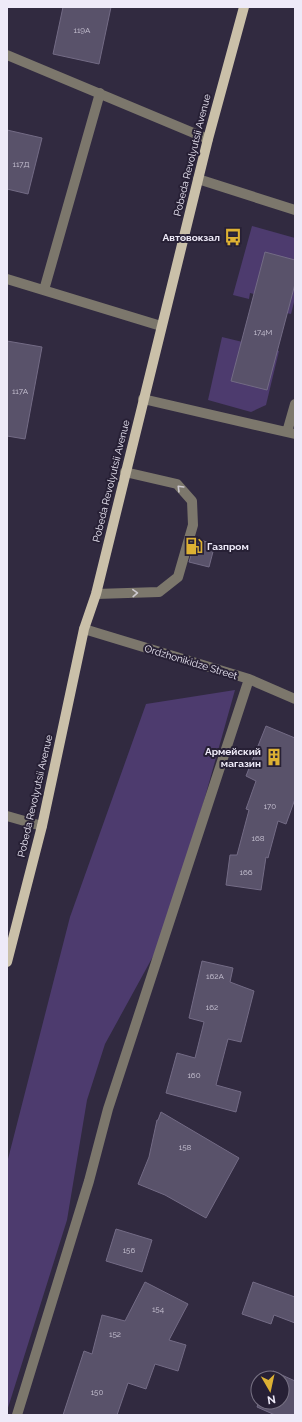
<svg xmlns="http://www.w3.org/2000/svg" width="302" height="1422" font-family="Raleway,sans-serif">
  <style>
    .green { fill: #4d3b6e }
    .building { fill: #59526a; stroke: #736b85 }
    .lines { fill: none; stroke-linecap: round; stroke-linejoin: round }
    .minor { stroke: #7c776c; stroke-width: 10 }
    .major { stroke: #cac0a9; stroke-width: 10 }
    .oneway { stroke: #ccc8ce }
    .labels { text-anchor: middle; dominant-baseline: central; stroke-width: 4; stroke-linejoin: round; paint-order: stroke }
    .number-label { font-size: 8px; fill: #c9c4d4 }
    .street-label { font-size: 10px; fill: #eeeaf8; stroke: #272035 }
    .poi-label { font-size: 10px; font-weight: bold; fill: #eeeaf8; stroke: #272035; text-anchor: end }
  </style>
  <rect width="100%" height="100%" fill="#312a40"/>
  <path class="green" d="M 252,226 L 295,238 L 295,298 L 291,314 L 270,309 L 273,299 L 250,293 L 249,299 L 233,295 Z
    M 222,337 L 279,351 L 266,405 L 251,412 L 208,400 Z
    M 235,690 L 168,929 L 105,1044 L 87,1100 L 67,1220 L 7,1411 L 7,1163 L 70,917 L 146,704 Z"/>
  <path class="building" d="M 63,7 L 111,7 L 99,64 L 53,54 Z
    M 7,130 L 42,138 L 28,194 L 7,189 Z
    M 265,252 L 295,260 L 295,284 L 267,390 L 231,381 Z
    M 7,341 L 42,347 L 25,439 L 7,436 Z
    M 196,539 L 215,544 L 209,567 L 189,562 Z
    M 266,726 L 295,738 L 295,799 L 286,824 L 278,821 L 268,858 L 266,857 L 261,890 L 226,885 L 230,855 L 237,855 L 249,810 L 246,809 L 256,781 L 246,776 Z
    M 202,961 L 233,968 L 230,982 L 254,991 L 241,1042 L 228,1039 L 216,1085 L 241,1092 L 236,1112 L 166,1093 L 177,1053 L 195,1058 L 204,1022 L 189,1018 Z
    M 161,1112 L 239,1158 L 206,1218 L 165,1195 L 138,1184 L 149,1157 L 157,1120 L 158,1120 Z
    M 116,1229 L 152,1240 L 142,1272 L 106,1261 Z
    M 145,1282 L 188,1304 L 169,1340 L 186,1345 L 178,1371 L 155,1364 L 146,1389 L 128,1383 L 117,1415 L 63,1415 L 84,1351 L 92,1354 L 102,1315 L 125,1321 Z
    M 253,1282 L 295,1297 L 295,1323 L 274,1315 L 271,1324 L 242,1314 Z
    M 273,1371 L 295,1381 L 295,1415 L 275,1415 L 257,1407 L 259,1402 L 282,1402 L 282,1378 L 270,1378 Z"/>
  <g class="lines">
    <path class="minor" d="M 7,55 L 208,139
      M 198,179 L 295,210
      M 7,279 L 161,326
      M 44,290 L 100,93
      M 143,399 L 295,434
      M 287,432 L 295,404
      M 96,594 L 159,592 L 178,577 L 193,525 L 192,501 L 177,484 L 125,472
      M 84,629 L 249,679 L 295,699
      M 7,816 L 42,826
      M 17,1415 L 89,1181 L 108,1109 L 249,679"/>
    <path class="major" d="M 7,962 L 42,826 L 84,629 L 96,594 L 208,139 L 244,7"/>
  </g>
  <defs><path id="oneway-chevron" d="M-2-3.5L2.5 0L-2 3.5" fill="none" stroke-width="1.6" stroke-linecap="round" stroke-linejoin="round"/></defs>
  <g class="oneway">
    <use href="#oneway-chevron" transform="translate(180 488) rotate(-135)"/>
    <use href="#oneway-chevron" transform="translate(135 593) rotate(-2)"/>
  </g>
  <defs>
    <g id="bus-bare" transform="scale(1.38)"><path d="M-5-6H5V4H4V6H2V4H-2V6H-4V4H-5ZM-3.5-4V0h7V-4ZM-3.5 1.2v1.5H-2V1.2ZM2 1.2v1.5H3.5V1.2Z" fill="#ddb133" stroke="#272035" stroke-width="2.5" paint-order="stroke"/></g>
    <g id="fuel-bare" transform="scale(1.38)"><path d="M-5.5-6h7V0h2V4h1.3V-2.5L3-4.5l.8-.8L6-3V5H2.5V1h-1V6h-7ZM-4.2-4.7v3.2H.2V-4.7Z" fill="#ddb133" stroke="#272035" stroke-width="2.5" paint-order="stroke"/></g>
    <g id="building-bare" transform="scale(1.38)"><path d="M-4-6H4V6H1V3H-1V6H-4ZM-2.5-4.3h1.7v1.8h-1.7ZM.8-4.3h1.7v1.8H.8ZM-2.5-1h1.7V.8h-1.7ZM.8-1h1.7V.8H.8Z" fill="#ddb133" stroke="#272035" stroke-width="2.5" paint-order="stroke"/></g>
  </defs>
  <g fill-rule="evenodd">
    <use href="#bus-bare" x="233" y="237"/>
    <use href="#fuel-bare" x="194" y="546"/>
    <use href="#building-bare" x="274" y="757"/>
  </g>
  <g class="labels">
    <g class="number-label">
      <text x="82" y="30">119А</text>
      <text x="21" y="164">117Д</text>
      <text x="263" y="332">174М</text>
      <text x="20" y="391">117А</text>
      <text x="270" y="806">170</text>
      <text x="258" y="838">168</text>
      <text x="246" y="872">166</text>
      <text x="215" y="976">162А</text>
      <text x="212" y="1007">162</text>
      <text x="194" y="1075">160</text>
      <text x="185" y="1147">158</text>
      <text x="129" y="1250">156</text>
      <text x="158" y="1309">154</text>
      <text x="115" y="1334">152</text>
      <text x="97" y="1392">150</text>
    </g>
    <g class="street-label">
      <text transform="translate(192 155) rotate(-76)">Pobeda Revolyutsii Avenue</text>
      <text transform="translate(111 481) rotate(-76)">Pobeda Revolyutsii Avenue</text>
      <text transform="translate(191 662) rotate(17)">Ordzhonikidze Street</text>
      <text transform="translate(35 796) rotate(-77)">Pobeda Revolyutsii Avenue</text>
    </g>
    <g class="poi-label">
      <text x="220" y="237">Автовокзал</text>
      <text x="207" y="546" text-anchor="start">Газпром</text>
      <text x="261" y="751">Армейский<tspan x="261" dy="12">магазин</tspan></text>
    </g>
  </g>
  <rect width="302" height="1422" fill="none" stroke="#eeeaf8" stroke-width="16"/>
  <g transform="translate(270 1390) rotate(171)"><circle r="19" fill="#272035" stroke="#777183"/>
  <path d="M0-3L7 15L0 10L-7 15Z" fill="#ddb133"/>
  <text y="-6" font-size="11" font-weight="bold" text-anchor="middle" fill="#eeeaf8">N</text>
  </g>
</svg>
